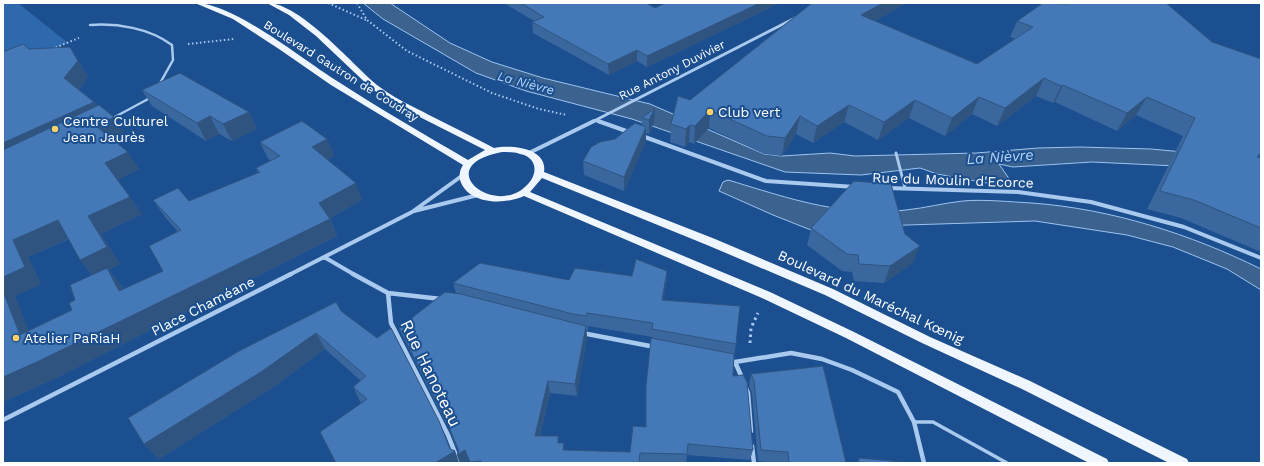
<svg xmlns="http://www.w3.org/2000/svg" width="1264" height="466" font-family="'Work Sans',sans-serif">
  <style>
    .green { fill: #2e69ad }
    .water { fill: #3c6290; stroke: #9cc4f0 }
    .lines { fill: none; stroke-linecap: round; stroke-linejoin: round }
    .path-far1 { stroke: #a9c9ee; stroke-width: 2; stroke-dasharray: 1.5 2.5; stroke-linecap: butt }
    .path { stroke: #a9c9ee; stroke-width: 3; stroke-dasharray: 2.5 3.5; stroke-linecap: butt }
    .lane-far2 { stroke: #a9c9ee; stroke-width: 2.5 }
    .lane-far1 { stroke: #a9c9ee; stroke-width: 3 }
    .lane { stroke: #a9c9ee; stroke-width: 3.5 }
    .street-far2 { stroke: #a9c9ee; stroke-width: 3 }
    .street-far1 { stroke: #a9c9ee; stroke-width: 4 }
    .street { stroke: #a9c9ee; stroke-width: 4.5 }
    .primary { fill: #f0f6ff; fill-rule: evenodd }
    .wall { fill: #3a679d; fill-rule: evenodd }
    .shaded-wall { fill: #305480 }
    .building { fill: #4478b7; stroke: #305480 }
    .poi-dot { fill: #ffd166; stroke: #1b4f8f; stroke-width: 1.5 }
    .labels { text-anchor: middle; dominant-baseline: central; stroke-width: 4; stroke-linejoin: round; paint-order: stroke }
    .far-street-label { font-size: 12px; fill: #fff; stroke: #1b4f8f }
    .far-water-label { font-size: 13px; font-style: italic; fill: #b5d3f5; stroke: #1b4f8f }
    .poi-label { font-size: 14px; fill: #fff; stroke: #1b4f8f; text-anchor: start }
    .street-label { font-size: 14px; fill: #fff; stroke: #1b4f8f }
    .water-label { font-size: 15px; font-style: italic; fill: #b5d3f5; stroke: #1b4f8f }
    .near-street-label { font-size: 17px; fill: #fff; stroke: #1b4f8f }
  </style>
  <rect width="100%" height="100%" fill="#1b4f8f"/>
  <path class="green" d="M 3,3 L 18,3 L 68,43 L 3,67 Z"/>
  <path class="water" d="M 363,3 L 390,3 L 450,43 L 492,62 L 543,78 L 650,104 L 764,154 L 782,156 L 830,153 L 855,156 L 976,153 L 1038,148 L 1080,147 L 1151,149 L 1194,153 L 1198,167 L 1092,162 L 1013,167 L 999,164 L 1012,183 L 987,183 L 937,174 L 920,168 L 861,175 L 785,172 L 632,119 L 526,91 L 476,73 L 383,19 Z
    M 728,180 C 772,193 817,209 864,211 C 877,212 892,212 906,210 C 925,208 944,203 963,201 C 982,199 1012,202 1032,203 C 1112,209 1190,234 1261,269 L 1261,290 L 1227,269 L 1173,247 L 1127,235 L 1035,221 L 907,225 L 832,229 L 816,232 L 773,215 L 719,191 L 723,182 Z"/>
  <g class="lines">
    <path class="path-far1" d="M 328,3 L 366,20
      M 357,3 L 367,20 L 407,51 L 492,93 L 539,109 L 567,115
      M 188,44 L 234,39
      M 52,49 L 79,38"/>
    <path class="path" d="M 750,343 L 751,328 L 758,313"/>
    <path class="lane-far2" d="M 90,25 C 117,23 149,28 172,45 L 173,60 L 159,85
      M 111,119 L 150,98"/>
    <path class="lane-far1" d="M 896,153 L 905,188"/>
    <path class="lane" d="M 914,422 L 933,422 L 1007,463"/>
    <path class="street-far2" d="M 596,120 L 601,122
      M 592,122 L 797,17"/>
    <path class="street-far1" d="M 598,121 L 629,132
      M 642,136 L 766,181 L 855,187
      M 529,153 L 594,121
      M 887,188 L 1018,192 L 1091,202 L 1184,227 L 1261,258
      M 414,211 L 478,195
      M 324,257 L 355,275
      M 289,275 L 412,212 L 463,175"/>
    <path class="street" d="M 353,274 L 388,293 L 441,299
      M 388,293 L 391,323 L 448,435 L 459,463
      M 582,333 L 655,347
      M 729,361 L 735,362 L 791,353 L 822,359 L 852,370 L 898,392 L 914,422 L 924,463
      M 735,362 L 743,380
      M 745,386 L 748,393 L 751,431
      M 3,420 L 291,274
      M 752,446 L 754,463"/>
    <path class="primary" d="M 195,3 C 234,3 303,60 337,81 C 380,109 424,134 468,160 L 485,150 L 398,106 L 372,89 L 316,36 L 289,15 L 267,3 C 300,3 351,63 377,85 C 392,97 412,106 429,115 C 451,126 473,137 494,148 C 511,144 548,148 544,172 L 715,239 L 833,289 L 930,337 L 1030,381 L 1187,459 L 1189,463 L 1169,463 L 1022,389 L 922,343 L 825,295 L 707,245 L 542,178 L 530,192 L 770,292 L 854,332 L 1107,459 L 1109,463 L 1089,463 L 846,338 L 762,298 L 524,196 C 505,205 468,205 460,180 C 459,174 460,170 463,165 L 331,85 L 279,49 L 233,19 ZM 502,152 C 508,152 515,152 520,154 C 536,157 539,172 528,184 C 496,220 428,166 502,152 Z"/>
  </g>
  <path class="wall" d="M 504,3 L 646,3 L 655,8 L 665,3 L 780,3 L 647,67 L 637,61 L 609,75 L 533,33 L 532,22 L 534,21 Z
    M 812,3 L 907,3 L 875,21 L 977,64 L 1015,39 L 1010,37 L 1017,21 L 1212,42 L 1261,59 L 1261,154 L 1258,157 L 1261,158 L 1261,252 L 1181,218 L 1147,209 L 1183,136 L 1136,115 L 1117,131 L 1055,102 L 1053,103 L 1036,96 L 997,126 L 972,114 L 945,136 L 909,118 L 878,140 L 844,122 L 813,143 L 796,134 L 782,156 L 764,154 L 709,128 L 694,144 L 689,142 L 685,147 L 670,142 L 671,124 L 690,100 Z
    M 29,49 L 80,63 L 88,77 L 79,90 L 94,102 L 97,106 L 125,134 L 113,140 L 139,169 L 117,180 L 130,197 L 142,214 L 101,234 L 120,264 L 109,270 L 121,285 L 123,289 L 163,271 L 178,232 L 165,217 L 153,200 L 189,201 L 258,173 L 256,168 L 271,160 L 268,159 L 260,142 L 327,139 L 334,156 L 327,160 L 362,200 L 330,218 L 337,236 L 54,379 L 3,402 L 3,52 ZM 69,239 L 80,260 L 92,275 L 72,310 L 28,331 L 15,296 L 41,284 L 28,257 Z
    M 142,90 L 249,112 L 257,129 L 232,141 L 219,134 L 206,141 L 152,106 Z
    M 642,118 L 654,122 L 649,134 L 646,133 L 646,141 L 624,191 L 584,175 L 583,161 L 615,139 L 642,125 Z
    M 811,228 L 913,263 L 884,283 L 854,281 L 852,272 L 842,271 L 807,245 Z
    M 667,271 L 666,285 L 663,300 L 736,344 L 734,356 L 733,376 L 753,450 L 750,460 L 687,455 L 686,463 L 470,463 L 469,461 L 466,463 L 460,463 L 457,455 L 458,451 L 451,433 L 404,339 L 399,328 L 456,293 L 453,283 L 569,280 L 632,276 ZM 588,326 L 652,337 L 646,386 L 646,427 L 630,452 L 566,450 L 559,443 L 540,436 L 550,393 L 577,396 L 587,337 L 586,330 L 588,330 Z
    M 341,311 L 450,449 L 455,451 L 459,463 L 336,463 L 361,403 L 353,387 L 361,381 L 325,349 L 272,388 L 159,459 L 144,444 Z
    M 751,374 L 846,463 L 778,463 L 758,461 L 752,393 L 749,386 Z
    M 859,458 L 859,463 L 857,463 Z"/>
  <path class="shaded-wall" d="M 760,3 L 780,3 L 647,67 L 647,56 Z
    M 883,3 L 907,3 L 857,31 L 861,15 Z
    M 70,47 L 88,77 L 75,95 L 64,78 Z
    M 637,50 L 637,61 L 609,75 L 608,64 Z
    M 1044,78 L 1036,96 L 997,126 L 1005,108 Z
    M 1063,85 L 1055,102 L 1053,103 L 1061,86 Z
    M 979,97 L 972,114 L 945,136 L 952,118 Z
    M 1147,97 L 1136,115 L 1117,131 L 1127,113 Z
    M 915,100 L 909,118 L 878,140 L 884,122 Z
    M 94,102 L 105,118 L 3,167 L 3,143 Z
    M 849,105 L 844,122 L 813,143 L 817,126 Z
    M 655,108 L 654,122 L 649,134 L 649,120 Z
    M 710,110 L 709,128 L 694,144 L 695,126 Z
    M 249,112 L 257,129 L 232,141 L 223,124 Z
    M 210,116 L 219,134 L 206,141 L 197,123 Z
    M 800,116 L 796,134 L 782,156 L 785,138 Z
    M 114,117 L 125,134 L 107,143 L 96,126 Z
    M 690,125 L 689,142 L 685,147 L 686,129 Z
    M 646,127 L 646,141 L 624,191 L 624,177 Z
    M 327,139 L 334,156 L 319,164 L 312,147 Z
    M 128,152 L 139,169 L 116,181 L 105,163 Z
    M 356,183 L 362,200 L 326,220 L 319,203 Z
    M 130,197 L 142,214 L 101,234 L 120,264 L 109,270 L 121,285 L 133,308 L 94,277 L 80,260 L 88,216 Z
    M 330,219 L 337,236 L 54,379 L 3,402 L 3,377 Z
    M 58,220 L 72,237 L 28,257 L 41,284 L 15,296 L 37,352 L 20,335 L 3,291 L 3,277 L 13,240 Z
    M 920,246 L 913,263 L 884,283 L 890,266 Z
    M 667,271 L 666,285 L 661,314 L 662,300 Z
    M 586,326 L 587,337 L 577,396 L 575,384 Z
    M 316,333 L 325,349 L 272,388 L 159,459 L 144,444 Z
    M 548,381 L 550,393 L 537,447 L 535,436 Z
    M 564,443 L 566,454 L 563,450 Z
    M 465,450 L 469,461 L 466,463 L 460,463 L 457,455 Z
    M 455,451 L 459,463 L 435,463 Z"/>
  <path class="building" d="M 521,3 L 646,3 L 655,8 L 665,3 L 760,3 L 647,56 L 637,50 L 608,64 L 532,22 L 544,17 Z
    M 812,3 L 883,3 L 861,15 L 977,64 L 1033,27 L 1017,21 L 1043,3 L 1067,4 L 1068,3 L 1166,3 L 1212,42 L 1261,59 L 1261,152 L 1257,157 L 1261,158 L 1261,228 L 1194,200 L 1160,191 L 1195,118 L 1147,97 L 1127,113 L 1063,85 L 1061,86 L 1044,78 L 1005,108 L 979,97 L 952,118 L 915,100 L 884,122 L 849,105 L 817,126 L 800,116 L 785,138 L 767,136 L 710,110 L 695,126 L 690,125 L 686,129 L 671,124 L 678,96 L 690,100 Z
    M 23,44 L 29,49 L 70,47 L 78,61 L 64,78 L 94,102 L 3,143 L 3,52 Z
    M 180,73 L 249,112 L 223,124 L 210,116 L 197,123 L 142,90 Z
    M 99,105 L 114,117 L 96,126 L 128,152 L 105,163 L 130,197 L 88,216 L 107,247 L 80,260 L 58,220 L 13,240 L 25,267 L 3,277 L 3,150 Z
    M 655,108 L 649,120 L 642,118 Z
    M 302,121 L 327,139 L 312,147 L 356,183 L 319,203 L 330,219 L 37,362 L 3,377 L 3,291 L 20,335 L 72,310 L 69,303 L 75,300 L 70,285 L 107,268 L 119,291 L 163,271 L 149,246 L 181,230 L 153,200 L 178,188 L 189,201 L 260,172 L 256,168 L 280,156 L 260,142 Z
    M 635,123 L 646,127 L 624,177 L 583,161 L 591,147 L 600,142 L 615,139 Z
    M 854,181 L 891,184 L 905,234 L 920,246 L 890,266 L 859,264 L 858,255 L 847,254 L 811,228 Z
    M 636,259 L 667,271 L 662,300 L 740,306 L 736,344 L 652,329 L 653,323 L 587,313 L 587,316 L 573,314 L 453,283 L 480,263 L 569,280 L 575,268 L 632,276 Z
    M 445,292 L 461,294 L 586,326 L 575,384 L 548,381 L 535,436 L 558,436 L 558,443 L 564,443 L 563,450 L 630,452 L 633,426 L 646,427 L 646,386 L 651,338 L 734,354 L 733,376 L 743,375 L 747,382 L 753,450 L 688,444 L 687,454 L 640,453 L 639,463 L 481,463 L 481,461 L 470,462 L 465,450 L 457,455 L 459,451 L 447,422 L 399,328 Z
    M 336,302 L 341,311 L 377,338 L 391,328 L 439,421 L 450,449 L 455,451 L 435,463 L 336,463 L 320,432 L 367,399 L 353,387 L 366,376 L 316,333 L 261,372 L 144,444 L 128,418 L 239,351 Z
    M 823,366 L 846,463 L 789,463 L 788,452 L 761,450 L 754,381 L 751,374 Z
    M 859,458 L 913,463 L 859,463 Z"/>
  <g class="poi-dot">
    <circle cx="710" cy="112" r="4"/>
    <circle cx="55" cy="129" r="4"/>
    <circle cx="16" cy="338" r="4"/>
  </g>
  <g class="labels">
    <g class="far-street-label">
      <text transform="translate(672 70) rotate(-27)">Rue Antony Duvivier</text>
      <text transform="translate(341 71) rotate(32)">Boulevard Gautron de Coudray</text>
    </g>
    <g class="far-water-label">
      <text transform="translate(526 83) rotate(15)">La Nièvre</text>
    </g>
    <g class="poi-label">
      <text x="718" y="112">Club vert</text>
      <text x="63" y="121">Centre Culturel<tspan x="63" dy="16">Jean Jaurès</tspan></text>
      <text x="24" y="338">Atelier PaRiaH</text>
    </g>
    <g class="street-label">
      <text transform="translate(953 180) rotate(2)">Rue du Moulin d'Ecorce</text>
      <text transform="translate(871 297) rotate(25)">Boulevard du Maréchal Kœnig</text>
      <text transform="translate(203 306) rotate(-27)">Place Chaméane</text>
    </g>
    <g class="water-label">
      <text transform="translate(1000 157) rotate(-4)">La Nièvre</text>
    </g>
    <g class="near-street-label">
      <text transform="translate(431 373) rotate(64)">Rue Hanoteau</text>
    </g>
  </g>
  <rect width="1264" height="466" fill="none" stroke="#ffffff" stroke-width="8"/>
</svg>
